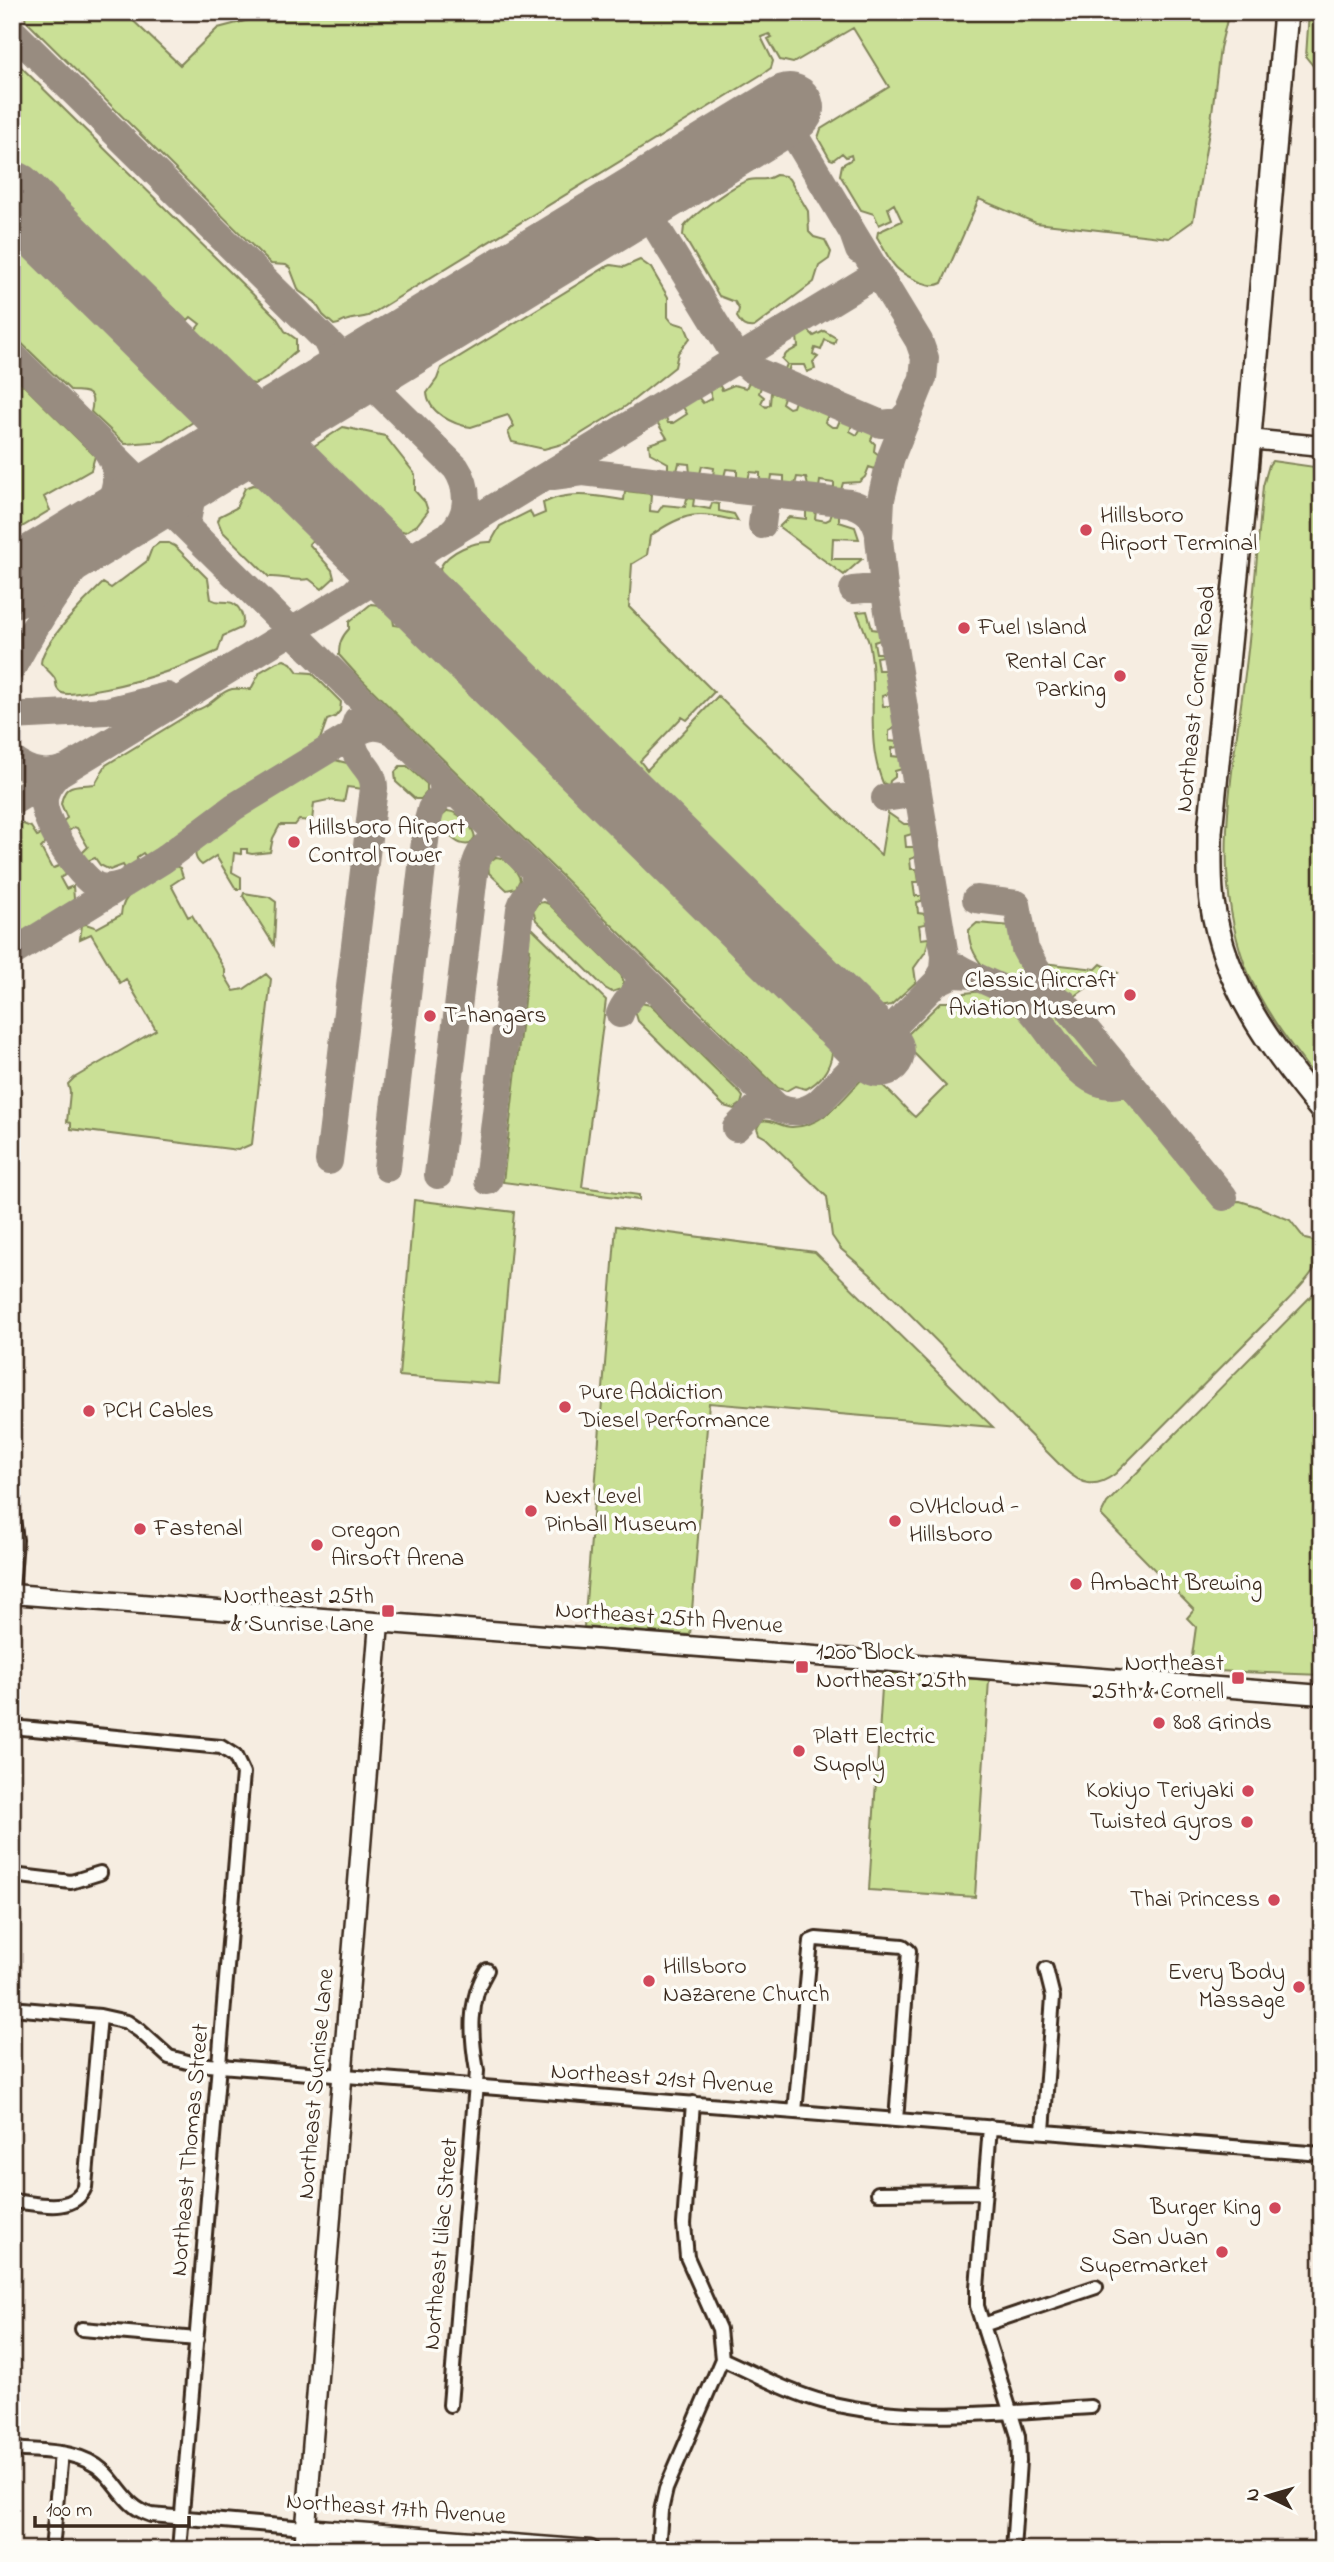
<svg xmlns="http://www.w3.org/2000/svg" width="1334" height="2562" font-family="'Indie Flower',sans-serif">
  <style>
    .green { fill: #cae096; stroke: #82855a; stroke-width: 2 }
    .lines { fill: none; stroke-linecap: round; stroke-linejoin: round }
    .taxiway { stroke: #988c80; stroke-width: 28 }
    .runway { stroke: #988c80; stroke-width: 70 }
    .street-casing { stroke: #3b2a1e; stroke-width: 18 }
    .secondary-casing { stroke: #3b2a1e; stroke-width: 23 }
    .highway-casing { stroke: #3b2a1e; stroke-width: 28 }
    .street { stroke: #fdfcf7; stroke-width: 12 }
    .secondary { stroke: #fdfcf7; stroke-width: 18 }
    .highway { stroke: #fdfcf7; stroke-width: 23 }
    .poi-dot { fill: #d1495b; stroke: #fdfcf7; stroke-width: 2.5 }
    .labels { text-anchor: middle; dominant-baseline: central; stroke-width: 7; stroke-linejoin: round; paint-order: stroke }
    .poi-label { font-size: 24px; fill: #3b2a1e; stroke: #fdfcf7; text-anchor: start }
    .street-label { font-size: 24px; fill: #3b2a1e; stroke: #fdfcf7 }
  </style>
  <rect width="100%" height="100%" fill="#f6ede1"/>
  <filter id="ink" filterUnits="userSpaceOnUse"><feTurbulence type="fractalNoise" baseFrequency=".0143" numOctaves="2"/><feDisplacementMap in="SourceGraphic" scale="14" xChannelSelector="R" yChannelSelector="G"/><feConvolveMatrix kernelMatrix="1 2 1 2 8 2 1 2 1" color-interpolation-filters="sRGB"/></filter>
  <g filter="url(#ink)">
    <path class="green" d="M 24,12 L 124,12 L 180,65 L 218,28 L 260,17 L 266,12 L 1211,12 L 1214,16 L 1221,12 L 1229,12 L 1220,48 L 1211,121 L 1193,221 L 1169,238 L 1036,223 L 979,199 L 942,283 C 934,287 929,285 920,282 C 891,270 892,262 877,237 L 878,232 L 902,221 L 894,204 L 888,208 L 892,219 L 879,225 L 874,214 L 861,210 L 840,175 L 842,165 L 852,159 L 851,155 L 846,157 L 842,153 L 833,160 L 830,159 L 818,138 L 821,129 L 889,87 L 853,28 L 793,63 L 780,60 L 768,39 L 772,37 L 769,34 L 761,37 L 773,61 L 771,68 L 764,73 L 368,316 C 361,318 354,318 348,320 C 342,321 341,325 334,325 L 323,315 L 315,302 L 299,291 L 290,268 L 286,265 L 271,264 L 26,21 Z
      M 1309,12 L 1322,12 L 1322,70 L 1314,67 L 1306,57 Z
      M 12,58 L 276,317 L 285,331 L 296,339 L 296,351 C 280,363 276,377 254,384 L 243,381 L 236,376 L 193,333 L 200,324 L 191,317 L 185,323 L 188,328 L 184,332 L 171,319 L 176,313 L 176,310 L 169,304 L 162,310 L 110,259 L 116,253 L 108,244 L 100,250 L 48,198 L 53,193 L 44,184 L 38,189 L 12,163 Z
      M 776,175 L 785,176 L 789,179 L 808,211 L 809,232 L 814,237 L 825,240 L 831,252 L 829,259 L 819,266 L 814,282 L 754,327 C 744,328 742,325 737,317 L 739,309 L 735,302 L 719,296 L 683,235 L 684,227 C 694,214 733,185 749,180 C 760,177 761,183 776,175 Z
      M 14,232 L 67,284 L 62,288 L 67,298 L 76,293 L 128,344 L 122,350 L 130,358 L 136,353 L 145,360 L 141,365 L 192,415 L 193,422 L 164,441 L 125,444 L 91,412 C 96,392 88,391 71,391 L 12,334 Z
      M 640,260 L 651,268 L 668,297 L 668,317 L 672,322 L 685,326 L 690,338 L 678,353 L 675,367 L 626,406 L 566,443 L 544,449 L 512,442 L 508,432 L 514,426 L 508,415 L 471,427 C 453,425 428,412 427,393 L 437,379 L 441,368 L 606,267 L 611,265 L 624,267 Z
      M 808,330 L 814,336 L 824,331 L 836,338 L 834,344 L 825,340 L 821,350 L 815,348 L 813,354 L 818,357 L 813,362 L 815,369 L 807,372 L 804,365 L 790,365 L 788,373 L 784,371 L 787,364 L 782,359 L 787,353 L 798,347 L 797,336 Z
      M 12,374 L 95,456 L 91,470 L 44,497 L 50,510 L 12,533 Z
      M 749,382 L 761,387 L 759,393 L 764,397 L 761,403 L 766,407 L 770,404 L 771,392 L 784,397 L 782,403 L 789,408 L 793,407 L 795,401 L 828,415 L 825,422 L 832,427 L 837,427 L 840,420 L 852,424 L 850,431 L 857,435 L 861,428 L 873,434 L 871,440 L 875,444 L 874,451 L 879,455 L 875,469 L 869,467 L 865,477 L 859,482 L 843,483 L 841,490 L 834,490 L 834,483 L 820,481 L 819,488 L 808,486 L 806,478 L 797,477 L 795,485 L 784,484 L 784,476 L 772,475 L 771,482 L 760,481 L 760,473 L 750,472 L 748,480 L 737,478 L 737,470 L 726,469 L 724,477 L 713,476 L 714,468 L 702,466 L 700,474 L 690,473 L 689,464 L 679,463 L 677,471 L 668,470 L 668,463 L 650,453 L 649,444 L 667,438 L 657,422 L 666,417 L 668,423 L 673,423 L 687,414 L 683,407 L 698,397 L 703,403 L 712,398 L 709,390 L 719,384 L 722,390 L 734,385 L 746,388 Z
      M 343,427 L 385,436 L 415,474 L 415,491 L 425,502 L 428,511 L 417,525 L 405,532 L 397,529 L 392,523 L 374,518 L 315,460 L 314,446 Z
      M 1272,461 L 1322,468 L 1322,1086 C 1293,1048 1262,1010 1245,965 C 1211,873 1232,776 1244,682 C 1253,617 1257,551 1263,486 L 1269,465 Z
      M 253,485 L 267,488 L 316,536 L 309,544 L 332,570 L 334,578 L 322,589 L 309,579 C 294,582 285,576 269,577 L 222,531 L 218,521 L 220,516 L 236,508 L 245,488 Z
      M 625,491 L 651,494 L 650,511 L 658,512 L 663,505 L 685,507 L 687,498 L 694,499 L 693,506 L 710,509 L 712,503 L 719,504 L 719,511 L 734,514 L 738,521 C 696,511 685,512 650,536 L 647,555 L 632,564 L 629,607 L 714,692 L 687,720 L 682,717 L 640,761 L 647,770 L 718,696 L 881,855 L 888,813 L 904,824 L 911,824 L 912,834 L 905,836 L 906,847 L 914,847 L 916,857 L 910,859 L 911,869 L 917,869 L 919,882 L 913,882 L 915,896 L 922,896 L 922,901 L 917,902 L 918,913 L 925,914 L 926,924 L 919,925 L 921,939 L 929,938 L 926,951 L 914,968 L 916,982 L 891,1005 L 878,1007 L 869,1002 L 866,992 L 847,989 L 463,607 L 456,600 L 454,586 L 442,578 L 440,568 C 448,551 475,541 491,542 L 500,526 L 530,511 L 533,518 L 545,513 L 543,503 C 569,490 597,496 624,500 Z
      M 806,510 L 816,511 L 815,519 L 826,521 L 830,519 L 832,513 L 839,514 L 839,522 L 855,527 L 859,539 L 833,538 L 832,559 L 862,559 L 844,575 L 779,527 L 789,517 L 806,519 Z
      M 159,543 L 169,543 L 175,546 L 208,579 L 211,599 C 218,603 220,601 228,602 C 240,603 246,619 241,628 L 223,636 L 218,651 C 177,670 133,684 89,691 C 81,692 69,696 62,693 C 55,690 57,684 55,679 C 52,673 45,669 41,663 C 42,643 88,597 103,583 L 111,588 L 147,561 L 152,548 Z
      M 371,604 L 387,606 L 392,612 L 394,625 L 413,628 L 467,677 L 759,965 L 815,1025 L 816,1038 L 828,1044 L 832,1053 C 830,1069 820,1082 806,1089 L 795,1086 L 786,1091 L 778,1088 L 357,675 L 339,655 C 339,644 341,637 349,629 L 349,622 Z
      M 867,611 L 872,629 L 879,630 L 880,640 L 874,642 L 876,653 L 882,653 L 883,656 L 876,657 L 878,670 L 885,670 L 889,694 L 882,696 L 883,706 L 892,706 L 895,728 L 889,731 L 889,741 L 898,742 L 898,747 L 892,748 L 892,756 L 900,757 L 902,769 L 895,771 L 895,777 L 890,781 L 889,786 L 883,783 C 864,739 879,688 869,643 C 866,633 861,622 857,612 Z
      M 284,660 L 291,663 L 298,672 L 312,673 L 341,702 L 340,711 L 335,717 L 327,720 L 318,745 L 216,808 L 150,858 L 148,859 L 143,853 L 137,857 L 137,866 L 127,872 L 123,865 L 110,870 L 100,865 L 95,858 L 87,861 L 82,853 L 88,847 L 77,828 L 74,827 L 69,831 L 62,822 L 67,818 L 61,804 C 65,780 78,787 95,784 L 106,765 L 196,710 C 211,707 218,692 232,689 C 238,688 245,690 251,689 L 260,672 L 277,662 Z
      M 331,759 L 347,763 L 363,777 L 364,789 L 347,787 L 344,802 L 328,800 L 314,803 L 312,821 L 299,820 L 295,825 L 280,825 L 273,838 L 270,852 L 252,854 L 247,853 L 247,849 L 241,849 L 241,854 L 234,853 L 232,872 L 241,877 L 241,889 L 236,889 L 216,856 L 202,865 C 195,860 194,854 196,846 L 244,811 Z
      M 400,766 L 407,766 L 427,784 L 427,792 L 421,799 L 415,799 L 396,782 L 395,772 Z
      M 448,811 C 459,812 473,826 475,837 L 470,844 C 457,847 448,834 440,824 L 441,817 Z
      M 18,822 L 31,827 L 37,836 L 43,834 L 47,842 L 41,848 L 51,867 L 54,868 L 61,865 L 67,874 L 60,878 L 66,889 L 73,886 L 74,899 L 68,910 L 12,943 L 12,823 Z
      M 496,857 C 505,857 518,871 520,880 L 516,888 L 507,890 L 489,873 L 488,863 Z
      M 173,865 L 180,868 L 183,877 L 171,885 L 188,917 L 192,915 L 225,970 L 225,976 L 234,991 L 244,989 L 266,974 L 271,979 L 252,1144 L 238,1150 L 71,1129 L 71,1123 L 67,1122 L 70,1092 L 68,1084 L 74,1078 L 156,1030 L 126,979 L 120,983 L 91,934 L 80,939 L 82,925 L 86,924 L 97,928 L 121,915 C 121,890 154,877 173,865 Z
      M 244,893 L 269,897 L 276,902 L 274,945 L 243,896 Z
      M 544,902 L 549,904 L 621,975 L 624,982 L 621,989 L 612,992 L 605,988 L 536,920 L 533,910 L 538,903 Z
      M 977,923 L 1012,926 L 1017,952 L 1037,989 C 1006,997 967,961 969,930 Z
      M 527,928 L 533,929 L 606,1000 L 582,1187 L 639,1195 L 639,1200 L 503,1182 L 530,949 L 523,944 L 524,932 Z
      M 1041,960 L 1043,963 L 1096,969 L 1101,964 L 1118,973 L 1099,987 L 1093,983 L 1074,997 C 1058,995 1044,974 1041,960 Z
      M 983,991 L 1002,998 L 1024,1010 L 1081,1082 L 1093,1089 L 1128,1098 L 1184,1168 L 1207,1193 L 1219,1202 L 1240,1201 L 1256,1206 L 1290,1220 L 1305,1239 L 1322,1243 C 1322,1267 1302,1285 1286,1302 L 1115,1474 C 1095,1489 1082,1485 1064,1469 L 870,1274 L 841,1249 L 832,1236 L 827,1197 L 766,1138 L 759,1134 L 757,1128 L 761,1121 C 772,1118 780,1127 792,1127 C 823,1127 843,1099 862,1079 C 879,1073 902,1107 915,1117 L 946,1086 L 907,1046 L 906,1036 L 941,1002 L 955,1002 L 965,993 Z
      M 641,1003 L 650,1005 L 740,1093 L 743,1097 L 741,1104 L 734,1109 L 724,1106 L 638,1021 L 635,1011 Z
      M 1048,1007 L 1064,1017 L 1114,1079 L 1101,1078 L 1089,1071 L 1037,1008 Z
      M 414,1200 L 514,1212 L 499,1384 L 399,1376 Z
      M 616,1226 L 815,1252 L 993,1427 L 709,1403 L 690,1635 L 584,1627 Z
      M 1322,1285 L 1322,1675 L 1190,1670 L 1196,1627 L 1187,1618 L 1194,1610 L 1101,1515 L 1107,1503 Z
      M 883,1672 L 989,1680 L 975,1897 L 869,1890 Z"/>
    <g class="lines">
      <path class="taxiway" d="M 12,31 L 456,468 C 470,489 470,516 450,534
        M 781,113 L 853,233 L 859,250
        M 610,216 C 626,211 639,208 652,220 L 733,352 L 751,369 L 881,424 L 900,422 L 909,412
        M 853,233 L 919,341 L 925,358 L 923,378 L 891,457 L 881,499 L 879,538 L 884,587 L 945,956 L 944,970 L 937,982
        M 12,355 L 688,1022 L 777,1107 C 792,1114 804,1113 818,1103 L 937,982 L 954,974 L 972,975
        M 318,394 C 332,376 339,360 325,339
        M 553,476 L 583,472 L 849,503 C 866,507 875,517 879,534
        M 762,525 L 766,493
        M 186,526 L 197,469
        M 429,547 C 407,566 416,587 429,608
        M 64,551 C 93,524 137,491 105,448
        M 853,590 L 884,587
        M 354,593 C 375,574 367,554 354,533
        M 12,668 C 37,622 63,577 101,540 C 118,524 137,510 154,495
        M 12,716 L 107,711 L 167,696
        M 12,759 C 28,772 45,776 65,769
        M 57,775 C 49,783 43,792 44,803 C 44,822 81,882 100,887 C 109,889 117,886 126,883
        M 885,798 L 918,793
        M 12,802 L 878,273
        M 976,899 L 1017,904 L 1025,949 L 1052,998
        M 12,953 L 163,860 L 234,807 L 352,735 L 357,720
        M 957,967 C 978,980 1005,986 1024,1003 C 1054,1029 1079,1100 1127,1082
        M 1014,997 C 1032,1002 1049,993 1064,1003 L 1224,1197
        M 620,1014 C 625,997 648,988 636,970
        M 736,1128 L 760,1104 L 773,1105
        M 329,1161 L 374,788 C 374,765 352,763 352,735 C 368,726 375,724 392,731
        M 387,1168 L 427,824 L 431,809 L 444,792 L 442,780
        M 438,1175 L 475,866 C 480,849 490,836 508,843
        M 488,1181 L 520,909 L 524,899 L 536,882 L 533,868"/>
      <path class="runway" d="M 12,196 L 880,1052
        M 12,583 L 789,108"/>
      <g class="street-casing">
        <path id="street" d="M 12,1511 L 16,1540 L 12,1590
          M 12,1727 L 221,1747 L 235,1756 L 243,1773 L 179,2550
          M 12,1875 L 71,1882 L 100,1873
          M 12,2008 L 100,2016 L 127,2022 L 140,2031 L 169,2057 L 195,2064 L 1322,2154
          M 795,2112 L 811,1941 L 816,1939 L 903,1946 L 909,1951 L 896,2120
          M 990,2127 L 977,2287 L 977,2306 L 1018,2436 L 1019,2461 L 1013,2550
          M 1043,2131 L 1053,1997 L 1046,1969
          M 878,2193 L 985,2192
          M 12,2201 C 37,2203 73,2215 85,2187 L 100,2016
          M 983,2325 L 1096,2287
          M 82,2329 L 197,2339
          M 722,2359 C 756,2374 790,2393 825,2402 C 911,2424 1005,2412 1091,2407
          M 450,2405 L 477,2071 C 471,2037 468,2000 487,1970
          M 12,2449 C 42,2452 79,2449 103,2471 C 120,2487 126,2507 151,2515 L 305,2528
          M 52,2550 L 61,2453
          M 658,2550 L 661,2511 L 666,2489 L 722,2359 L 719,2329 L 687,2257 L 684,2224 L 693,2103"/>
      </g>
      <g class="secondary-casing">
        <path id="secondary" d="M 1249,439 L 1322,446
          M 12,1594 L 1322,1695
          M 305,2528 L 590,2550
          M 304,2550 L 379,1623"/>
      </g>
      <g class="highway-casing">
        <path id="highway" d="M 1286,12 L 1243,505 L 1210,832 C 1210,855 1209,879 1212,902 C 1225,987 1269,1045 1322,1110"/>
      </g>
      <use href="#street" class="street"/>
      <use href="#secondary" class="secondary"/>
      <use href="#highway" class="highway"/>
    </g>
  </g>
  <g class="poi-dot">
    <circle cx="1086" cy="530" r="7"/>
    <circle cx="964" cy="628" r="7"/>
    <circle cx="1120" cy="676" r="7"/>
    <circle cx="294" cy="842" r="7"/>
    <circle cx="1130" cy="995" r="7"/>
    <circle cx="430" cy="1016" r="7"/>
    <circle cx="565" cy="1407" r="7"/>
    <circle cx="89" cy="1411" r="7"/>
    <circle cx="531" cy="1511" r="7"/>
    <circle cx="895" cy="1521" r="7"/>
    <circle cx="140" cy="1529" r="7"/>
    <circle cx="317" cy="1545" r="7"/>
    <circle cx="1076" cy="1584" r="7"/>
    <rect x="381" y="1604" width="14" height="14" rx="3.5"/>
    <rect x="795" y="1660" width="14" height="14" rx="3.5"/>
    <rect x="1231" y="1671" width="14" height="14" rx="3.5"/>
    <circle cx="1159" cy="1723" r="7"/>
    <circle cx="799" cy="1751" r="7"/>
    <circle cx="1248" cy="1791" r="7"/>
    <circle cx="1247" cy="1822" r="7"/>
    <circle cx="1274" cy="1900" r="7"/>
    <circle cx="649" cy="1981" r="7"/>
    <circle cx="1299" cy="1987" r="7"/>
    <circle cx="1275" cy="2208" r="7"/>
    <circle cx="1222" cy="2252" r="7"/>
  </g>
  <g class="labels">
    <g class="poi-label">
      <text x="1100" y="516">Hillsboro<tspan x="1100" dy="28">Airport Terminal</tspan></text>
      <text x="978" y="628">Fuel Island</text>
      <text x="1106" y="662" text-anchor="end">Rental Car<tspan x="1106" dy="28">Parking</tspan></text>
      <text x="308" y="828">Hillsboro Airport<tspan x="308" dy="28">Control Tower</tspan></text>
      <text x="1116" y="981" text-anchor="end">Classic Aircraft<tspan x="1116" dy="28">Aviation Museum</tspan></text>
      <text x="444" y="1016">T-hangars</text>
      <text x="579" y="1393">Pure Addiction<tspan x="579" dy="28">Diesel Performance</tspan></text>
      <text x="103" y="1411">PCH Cables</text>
      <text x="545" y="1497">Next Level<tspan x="545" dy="28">Pinball Museum</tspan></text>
      <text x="909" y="1507">OVHcloud -<tspan x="909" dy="28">Hillsboro</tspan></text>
      <text x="154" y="1529">Fastenal</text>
      <text x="331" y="1531">Oregon<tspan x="331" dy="28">Airsoft Arena</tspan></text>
      <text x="1090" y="1584">Ambacht Brewing</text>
      <text x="374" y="1597" text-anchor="end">Northeast 25th<tspan x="374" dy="28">&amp; Sunrise Lane</tspan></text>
      <text x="816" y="1653">1200 Block<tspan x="816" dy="28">Northeast 25th</tspan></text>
      <text x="1224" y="1664" text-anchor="end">Northeast<tspan x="1224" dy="28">25th &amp; Cornell</tspan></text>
      <text x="1173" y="1723">808 Grinds</text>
      <text x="813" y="1737">Platt Electric<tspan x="813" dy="28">Supply</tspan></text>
      <text x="1234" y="1791" text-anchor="end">Kokiyo Teriyaki</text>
      <text x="1233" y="1822" text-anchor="end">Twisted Gyros</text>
      <text x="1260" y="1900" text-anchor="end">Thai Princess</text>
      <text x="663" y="1967">Hillsboro<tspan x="663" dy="28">Nazarene Church</tspan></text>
      <text x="1285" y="1973" text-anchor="end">Every Body<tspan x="1285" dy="28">Massage</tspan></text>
      <text x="1261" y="2208" text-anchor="end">Burger King</text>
      <text x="1208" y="2238" text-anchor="end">San Juan<tspan x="1208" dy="28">Supermarket</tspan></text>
    </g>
    <g class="street-label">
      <text transform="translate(1197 699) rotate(-84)">Northeast Cornell Road</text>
      <text transform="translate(669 1619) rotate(4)">Northeast 25th Avenue</text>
      <text transform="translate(662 2080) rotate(4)">Northeast 21st Avenue</text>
      <text transform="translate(317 2084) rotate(-85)">Northeast Sunrise Lane</text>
      <text transform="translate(191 2150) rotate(-85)">Northeast Thomas Street</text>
      <text transform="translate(442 2244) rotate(-85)">Northeast Lilac Street</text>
      <text transform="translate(396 2510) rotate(4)">Northeast 17th Avenue</text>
    </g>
  </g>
  <rect width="1334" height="2562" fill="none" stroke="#fdfcf7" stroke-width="42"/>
  <rect x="21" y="21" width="1292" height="2520" fill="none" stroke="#3b2a1e" stroke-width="2.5" filter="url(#ink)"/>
  <g transform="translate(1268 2496) rotate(275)" stroke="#fdfcf7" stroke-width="5" paint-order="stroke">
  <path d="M0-5L12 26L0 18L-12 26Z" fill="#3b2a1e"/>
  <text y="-10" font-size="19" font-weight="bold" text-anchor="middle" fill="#3b2a1e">N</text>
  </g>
  <path d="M35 2516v10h154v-10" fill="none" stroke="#3b2a1e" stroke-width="3.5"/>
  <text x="46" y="2516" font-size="21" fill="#3b2a1e" stroke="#fdfcf7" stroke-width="5" paint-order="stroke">100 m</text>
</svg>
